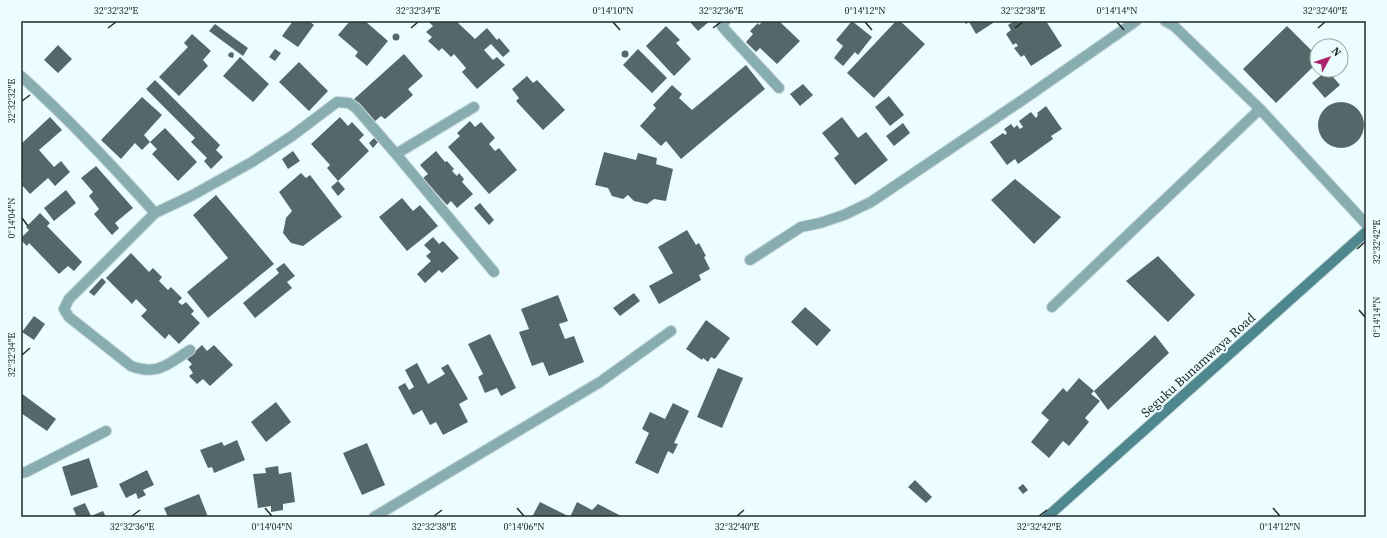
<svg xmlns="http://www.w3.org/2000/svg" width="1387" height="538" font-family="'Source Serif 4',serif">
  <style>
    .building { fill: #546769 }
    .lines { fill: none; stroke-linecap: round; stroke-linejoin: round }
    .street-casing { stroke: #c7d7d9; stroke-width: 12 }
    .secondary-casing { stroke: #c7d7d9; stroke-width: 12 }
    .street { stroke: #88adb1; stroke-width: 10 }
    .secondary { stroke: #4e878e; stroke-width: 10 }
    .ticks { fill: none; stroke: #222a2b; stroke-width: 1.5 }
    .labels { text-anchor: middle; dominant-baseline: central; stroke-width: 4; stroke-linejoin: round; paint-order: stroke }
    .street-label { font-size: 13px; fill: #222a2b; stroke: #ebfdff }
    .neatline { fill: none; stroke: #222a2b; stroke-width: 1.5 }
    .ticks-label { font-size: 10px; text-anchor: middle; fill: #222a2b }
  </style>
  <rect width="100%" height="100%" fill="#ebfdff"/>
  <path class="building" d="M 293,21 L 309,21 L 314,25 L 298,47 L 282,36 Z
    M 350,21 L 365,21 L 388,41 L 367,66 L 355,56 L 358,52 L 338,35 Z
    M 428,21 L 456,21 L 475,39 L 487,28 L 497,40 L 499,38 L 510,51 L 503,57 L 491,44 L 484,50 L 493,60 L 497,57 L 505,65 L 477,89 L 462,72 L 466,68 L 454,54 L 451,57 L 442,48 L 439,51 L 428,41 L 432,37 L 426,32 L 433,26 Z
    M 689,21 L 710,21 L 698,31 Z
    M 763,21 L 779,21 L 800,41 L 777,64 L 760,48 L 756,52 L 746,42 L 753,34 L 750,31 L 758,23 L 759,25 Z
    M 852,21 L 872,37 L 858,55 L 855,52 L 843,66 L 834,58 L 843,46 L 836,40 Z
    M 896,21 L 900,21 L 925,44 L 874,98 L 847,73 Z
    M 964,21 L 996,21 L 976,34 L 969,22 L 966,24 Z
    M 1014,21 L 1046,21 L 1062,46 L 1031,66 L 1024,55 L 1021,57 L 1014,48 L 1018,46 L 1016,43 L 1013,45 L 1006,34 L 1011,30 L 1008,25 Z
    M 215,24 L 248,48 L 243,56 L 209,31 Z
    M 666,26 L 680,40 L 676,43 L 691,59 L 674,76 L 646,46 Z
    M 1287,26 L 1317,56 L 1317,63 L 1276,103 L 1243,69 Z
    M392.5 37a3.5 3.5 0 1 1 7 0a3.5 3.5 0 1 1-7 0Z
    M 192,34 L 211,51 L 203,60 L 208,66 L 179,96 L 159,77 L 188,47 L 184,43 Z
    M 58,45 L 72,59 L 58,73 L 44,60 Z
    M 275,49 L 281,53 L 275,61 L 269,57 Z
    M 638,49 L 667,78 L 652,93 L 623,65 Z
    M621.5 54a3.5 3.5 0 1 1 7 0a3.5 3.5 0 1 1-7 0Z
    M 232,52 L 234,54 L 233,58 L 229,57 L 228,55 L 229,53 Z
    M 404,54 L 423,76 L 408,89 L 413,95 L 385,119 L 381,116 L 373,123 L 353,100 Z
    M 240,57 L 269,84 L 253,102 L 223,76 Z
    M 299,62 L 328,91 L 309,111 L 279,82 Z
    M 746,65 L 765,89 L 681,159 L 666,141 L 661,146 L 640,126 L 656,108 L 653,105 L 672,85 L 682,94 L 679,98 L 692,110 Z
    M 1327,70 L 1340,85 L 1325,98 L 1312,83 Z
    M 527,76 L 533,83 L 537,80 L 565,110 L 543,130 L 516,101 L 519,98 L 512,89 Z
    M 155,80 L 220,145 L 216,150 L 223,157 L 211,169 L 204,161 L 207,158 L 191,142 L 195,138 L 146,89 Z
    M 803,84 L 813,95 L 800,106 L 790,94 Z
    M 889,96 L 904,115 L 890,126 L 875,107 Z
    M 142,97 L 162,115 L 144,135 L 150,142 L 142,150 L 135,143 L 121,159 L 101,140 Z
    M1318 125a23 23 0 1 1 46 0a23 23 0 1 1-46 0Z
    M 1046,106 L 1062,129 L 1051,136 L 1053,139 L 1018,164 L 1015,159 L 1007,165 L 990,142 L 1003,133 L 1005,135 L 1007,133 L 1004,129 L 1011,124 L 1014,128 L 1017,125 L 1020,129 L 1023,127 L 1019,121 L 1031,112 L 1036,118 L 1038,115 L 1037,113 Z
    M 50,117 L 62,130 L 39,150 L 54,167 L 61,161 L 70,172 L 55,186 L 48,178 L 30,194 L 21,184 L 23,180 L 21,179 L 21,172 L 23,170 L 21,167 L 21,144 Z
    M 340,117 L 348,126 L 352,122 L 364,135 L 359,140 L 369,151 L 338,181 L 327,168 L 330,165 L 311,144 Z
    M 842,117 L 858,138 L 866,132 L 888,160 L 855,185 L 834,158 L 839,154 L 822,133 Z
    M 470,121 L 475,127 L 481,122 L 495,138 L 489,144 L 495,151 L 499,148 L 517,170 L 489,194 L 448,147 L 460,136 L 457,133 Z
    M 903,123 L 910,133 L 894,146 L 886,136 Z
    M 165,128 L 197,162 L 178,181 L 152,154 L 157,149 L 150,142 Z
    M 374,138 L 378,142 L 373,148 L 369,143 Z
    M 293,151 L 300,161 L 288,169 L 282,159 Z
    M 436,151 L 445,162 L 447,161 L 454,169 L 452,171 L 457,176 L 459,173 L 464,179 L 462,182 L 473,194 L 457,208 L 451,201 L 447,205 L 423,178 L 428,174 L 420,165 Z
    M 604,152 L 636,160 L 638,153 L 657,158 L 656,164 L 673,169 L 666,201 L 654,199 L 647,204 L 634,201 L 628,195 L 623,199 L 612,196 L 608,188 L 595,185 Z
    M 96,166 L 133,208 L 115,223 L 119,228 L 112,235 L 94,214 L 99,209 L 89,196 L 93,192 L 81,178 Z
    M 301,173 L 306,178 L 310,175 L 342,217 L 303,246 L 291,243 L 283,233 L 286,218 L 292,211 L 279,192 Z
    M 1015,179 L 1061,217 L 1034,244 L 991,200 Z
    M 338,181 L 345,189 L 338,196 L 331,187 Z
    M 66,190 L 76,203 L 54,221 L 44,208 Z
    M 216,195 L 274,264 L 208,318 L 187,292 L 228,258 L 193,215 Z
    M 402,198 L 413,211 L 420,205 L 438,226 L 407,251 L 379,217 Z
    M 480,203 L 494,220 L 489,225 L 474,208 Z
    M 40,213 L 50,223 L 47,226 L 82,262 L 74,271 L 68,266 L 59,274 L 29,243 L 27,246 L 21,240 L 21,238 L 29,230 L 26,227 Z
    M 687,230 L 696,245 L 699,243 L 706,256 L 704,257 L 710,269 L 699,275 L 701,280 L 659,304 L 649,286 L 673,273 L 658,247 Z
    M 433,237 L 439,244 L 443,241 L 459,258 L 442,273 L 439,270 L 425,283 L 417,274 L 431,261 L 426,256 L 431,252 L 424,245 Z
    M 131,253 L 149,272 L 153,268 L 162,277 L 159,281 L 168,290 L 171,287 L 182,298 L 178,302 L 182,305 L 186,302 L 194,311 L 191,314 L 200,323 L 179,344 L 169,334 L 165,339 L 141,316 L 147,310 L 136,299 L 132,304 L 106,278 Z
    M 1158,256 L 1195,295 L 1168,322 L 1126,281 Z
    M 284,263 L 295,276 L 287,282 L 292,288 L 255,318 L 243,303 L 279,273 L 276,269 Z
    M 102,278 L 106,282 L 94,296 L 89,292 Z
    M 634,293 L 640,301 L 620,316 L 613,308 Z
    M 558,295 L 568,321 L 559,324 L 565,339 L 574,336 L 584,362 L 549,376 L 543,362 L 532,366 L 519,332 L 529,329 L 521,309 Z
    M 805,307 L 831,330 L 817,346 L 791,322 Z
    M 34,316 L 45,324 L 34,340 L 22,332 Z
    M 706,320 L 730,338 L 715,359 L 711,357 L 708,362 L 703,358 L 702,360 L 686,349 Z
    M 490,334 L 516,388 L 501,396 L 497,388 L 485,393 L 478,377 L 483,374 L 468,344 Z
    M 1155,335 L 1169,353 L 1108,410 L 1094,391 Z
    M 202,345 L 207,351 L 214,345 L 233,365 L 210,386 L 203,379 L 197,384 L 189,376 L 193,373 L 189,367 L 192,364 L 187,359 Z
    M 417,363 L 428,384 L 445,374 L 441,368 L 448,364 L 468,399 L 459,404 L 468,422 L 443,435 L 436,422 L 430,425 L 422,410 L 413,415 L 398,387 L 405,383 L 409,390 L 414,387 L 405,370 Z
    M 718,368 L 743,378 L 722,428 L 697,417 Z
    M 1079,378 L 1094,391 L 1091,394 L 1100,401 L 1085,418 L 1089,422 L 1069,446 L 1063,441 L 1049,458 L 1031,442 L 1049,420 L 1041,413 L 1063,388 L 1067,392 Z
    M 21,393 L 56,419 L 47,431 L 21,413 Z
    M 276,402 L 291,422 L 266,442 L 251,422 Z
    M 673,403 L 689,411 L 674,443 L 678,444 L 673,454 L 668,451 L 658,474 L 635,463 L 649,433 L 642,429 L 650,412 L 665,419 Z
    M 237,440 L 245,460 L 214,473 L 212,467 L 208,468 L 200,450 L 222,442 L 224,446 Z
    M 367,443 L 385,485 L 362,495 L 343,453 Z
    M 89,458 L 98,487 L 71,496 L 62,467 Z
    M 278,466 L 279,474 L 291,472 L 295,502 L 283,504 L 283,510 L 271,512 L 271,506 L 258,508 L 253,474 L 266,473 L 265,468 Z
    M 147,470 L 154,485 L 143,490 L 146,495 L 138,499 L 136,493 L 126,498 L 119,484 Z
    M 915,480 L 932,497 L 926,503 L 908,487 Z
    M 1023,484 L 1028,490 L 1023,494 L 1018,488 Z
    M 199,494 L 208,517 L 168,517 L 164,508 Z
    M 540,502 L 570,517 L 532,517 Z
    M 577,502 L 592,510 L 598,504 L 623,517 L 570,517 Z
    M 85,503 L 91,516 L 103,511 L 106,517 L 71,517 L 76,515 L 73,508 Z"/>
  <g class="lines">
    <g class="street-casing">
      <path id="street" d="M 725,21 L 722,26 L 728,33 L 779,88
        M 1165,21 L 1174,26 L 1260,109 L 1366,224
        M 21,76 C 69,119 112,165 155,213
        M 396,154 L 474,107
        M 750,260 L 801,227 L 820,223 L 844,215 L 871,202 L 1024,99 L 1136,21
        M 1052,307 L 1260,109
        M 190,350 C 168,364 158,376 131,366 L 69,317 L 64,309 L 69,299 L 155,213 L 191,196 L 252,162 L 292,136 L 337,102 L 349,103 L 356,108 L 396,154 L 494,272
        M 21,473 L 26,472 L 106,431
        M 374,517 L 600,382 L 671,331"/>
    </g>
    <g class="secondary-casing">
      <path id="secondary" d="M 1047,517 L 1366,232"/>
    </g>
    <use href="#street" class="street"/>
    <use href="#secondary" class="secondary"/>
  </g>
  <path class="ticks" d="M 613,22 L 620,30M 865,22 L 872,30M 1117,22 L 1124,30M 108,28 L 116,22M 411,28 L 418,22M 713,28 L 721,22M 1015,28 L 1023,22M 1318,28 L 1325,22M 22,101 L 30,95M 22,218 L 28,226M 1357,249 L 1365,242M 1359,310 L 1365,317M 22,355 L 30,348M 265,508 L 272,516M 517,508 L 524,516M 1273,508 L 1280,516M 132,516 L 140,510M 434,516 L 442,510M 737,516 L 744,510M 1039,516 L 1047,510"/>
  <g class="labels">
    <g class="street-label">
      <text transform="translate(1198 365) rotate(-42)">Seguku Bunamwaya Road</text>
    </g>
  </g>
  <rect width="1387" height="538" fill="none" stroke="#ebfdff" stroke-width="44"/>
  <g transform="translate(1329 58) rotate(50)"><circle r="19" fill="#ebfdff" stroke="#9ba9aa"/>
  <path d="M0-3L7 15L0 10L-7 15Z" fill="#aa236a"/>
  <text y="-6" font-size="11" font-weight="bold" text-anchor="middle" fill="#222a2b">N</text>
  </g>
  <rect x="22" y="22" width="1343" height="494" class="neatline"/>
  <g class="ticks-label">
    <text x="116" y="14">32°32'32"E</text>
    <text x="418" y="14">32°32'34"E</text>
    <text x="613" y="14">0°14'10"N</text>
    <text x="721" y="14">32°32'36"E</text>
    <text x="865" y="14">0°14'12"N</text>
    <text x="1023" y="14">32°32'38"E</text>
    <text x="1117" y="14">0°14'14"N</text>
    <text x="1325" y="14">32°32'40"E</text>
    <text transform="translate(11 101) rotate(-90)" y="4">32°32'32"E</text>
    <text transform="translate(11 218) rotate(-90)" y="4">0°14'04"N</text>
    <text transform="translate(1376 242) rotate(-90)" y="4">32°32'42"E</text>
    <text transform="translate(1376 317) rotate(-90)" y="4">0°14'14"N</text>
    <text transform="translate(11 355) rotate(-90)" y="4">32°32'34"E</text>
    <text x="132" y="530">32°32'36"E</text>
    <text x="272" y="530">0°14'04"N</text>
    <text x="434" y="530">32°32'38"E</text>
    <text x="524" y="530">0°14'06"N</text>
    <text x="737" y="530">32°32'40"E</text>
    <text x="1039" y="530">32°32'42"E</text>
    <text x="1280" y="530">0°14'12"N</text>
  </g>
</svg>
